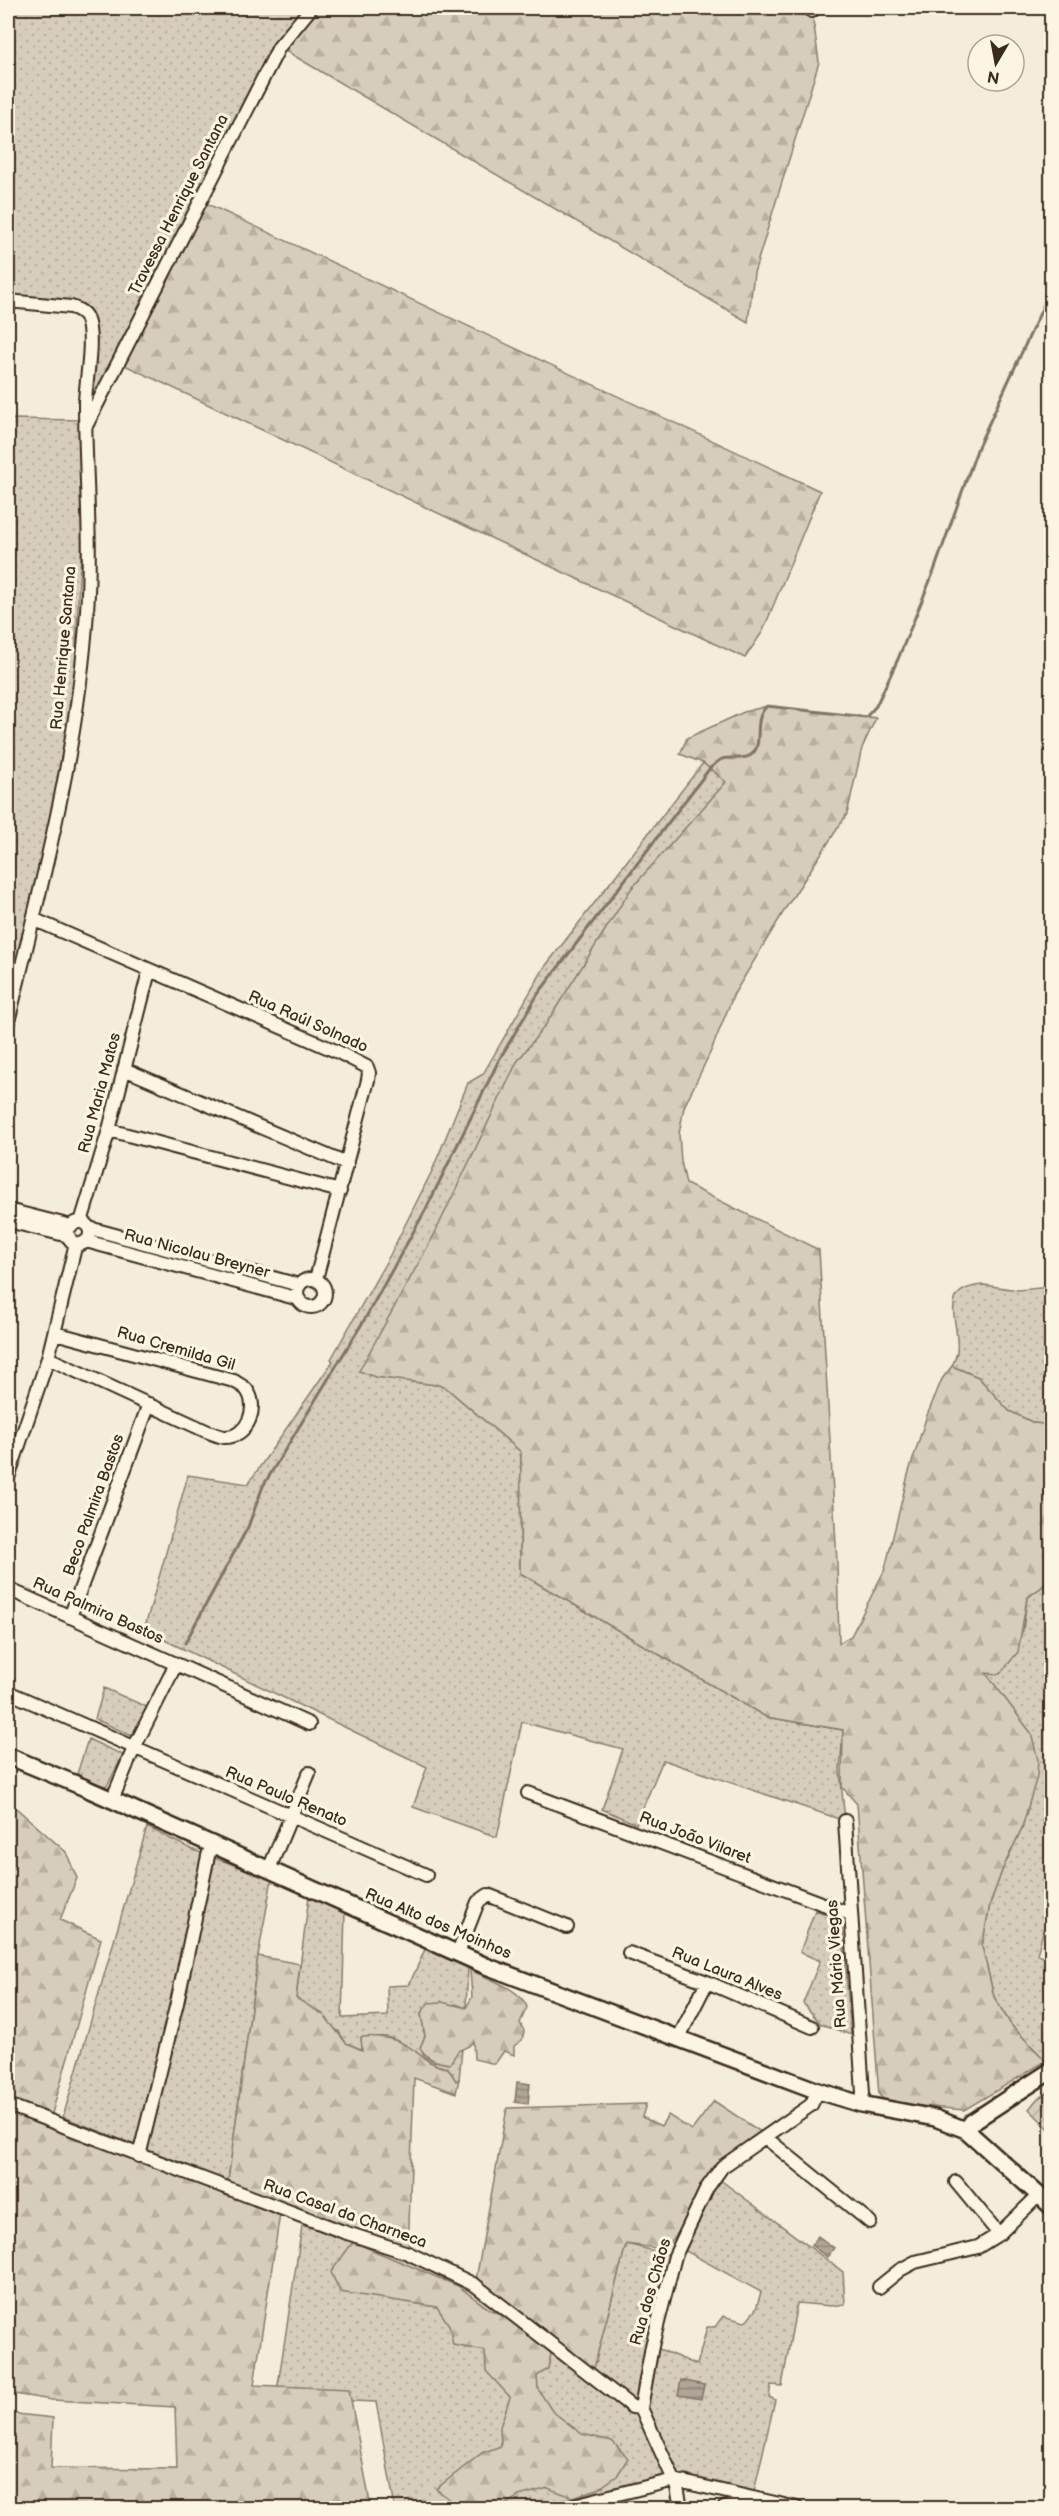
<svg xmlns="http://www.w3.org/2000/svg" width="1059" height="2516" font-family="'Balsamiq Sans',sans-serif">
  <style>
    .grass { fill: url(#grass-dots); stroke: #887c6e; stroke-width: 1.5 }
    .forest { fill: url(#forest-firs); stroke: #887c6e; stroke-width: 1.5 }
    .garden { fill: url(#garden-furrows); stroke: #887c6e; stroke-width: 1.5 }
    .water { fill: url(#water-rules); stroke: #817466; stroke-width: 1.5 }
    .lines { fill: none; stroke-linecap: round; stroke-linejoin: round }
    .stream { stroke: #817466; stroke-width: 3 }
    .minor-casing { stroke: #3b2a1e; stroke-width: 16 }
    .tertiary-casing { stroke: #3b2a1e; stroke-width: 20 }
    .minor { stroke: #fcf5e5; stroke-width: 12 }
    .tertiary { stroke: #fcf5e5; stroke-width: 15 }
    .labels { text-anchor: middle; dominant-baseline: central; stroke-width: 6; stroke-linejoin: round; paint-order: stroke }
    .street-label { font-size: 16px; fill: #3b2a1e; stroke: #fcf5e5 }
  </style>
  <defs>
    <pattern id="grass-dots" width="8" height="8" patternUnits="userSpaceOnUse" patternTransform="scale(1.5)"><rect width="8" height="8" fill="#d6cdbd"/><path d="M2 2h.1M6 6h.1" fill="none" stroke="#b9b0a2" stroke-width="1.8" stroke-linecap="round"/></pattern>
    <pattern id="forest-firs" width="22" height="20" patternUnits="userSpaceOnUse" patternTransform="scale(1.5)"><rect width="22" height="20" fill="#d6cdbd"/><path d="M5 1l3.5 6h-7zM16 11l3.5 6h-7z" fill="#b9b0a2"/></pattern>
    <pattern id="garden-furrows" width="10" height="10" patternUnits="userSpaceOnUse" patternTransform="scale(1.5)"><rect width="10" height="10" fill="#d6cdbd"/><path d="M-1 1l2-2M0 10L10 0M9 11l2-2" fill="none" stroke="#b9b0a2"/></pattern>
    <pattern id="water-rules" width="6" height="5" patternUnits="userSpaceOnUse" patternTransform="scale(1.5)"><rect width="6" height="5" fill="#b0a596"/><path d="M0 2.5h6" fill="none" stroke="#90877a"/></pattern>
  </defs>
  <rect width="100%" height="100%" fill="#f4eddd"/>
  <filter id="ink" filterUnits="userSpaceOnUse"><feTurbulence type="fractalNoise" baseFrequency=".0167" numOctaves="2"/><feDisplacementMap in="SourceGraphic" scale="12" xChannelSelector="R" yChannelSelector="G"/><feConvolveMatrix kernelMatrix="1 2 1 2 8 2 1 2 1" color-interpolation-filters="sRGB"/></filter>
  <g filter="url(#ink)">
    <path class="grass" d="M 8,8 L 310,8 L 279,47 L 86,425 L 88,483 L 79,579 L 72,748 L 8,1023 L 8,419 L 86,420 L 89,330 L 80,310 L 8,301 Z
      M 703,763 L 729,782 L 375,1377 L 444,1386 L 521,1452 L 520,1573 L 766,1717 L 843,1730 L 840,1771 L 845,1821 L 663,1760 L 636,1824 L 602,1809 L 623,1749 L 522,1722 L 497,1837 L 413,1807 L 427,1767 L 144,1630 L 188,1475 L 248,1484 L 333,1361 L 331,1359 L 390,1255 L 432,1171 L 468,1083 L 483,1074 L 544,968 Z
      M 984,1285 L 1018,1290 L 1051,1287 L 1051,1425 L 1034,1423 L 1009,1411 L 978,1377 L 952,1366 C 954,1362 956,1357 957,1352 C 961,1323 935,1288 984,1285 Z
      M 1051,1580 L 1052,1906 L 1050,1906 L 1037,1954 L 1051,1961 L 1051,2057 L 1046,2061 L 1011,2025 L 994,1997 L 982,1946 L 990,1904 L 1003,1868 L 1022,1828 L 1036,1776 L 1031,1733 L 985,1673 L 1023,1631 L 1027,1598 Z
      M 104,1688 L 147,1707 L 132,1736 L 95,1719 Z
      M 88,1739 L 123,1755 L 107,1786 L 99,1785 L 77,1774 Z
      M 147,1827 L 191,1849 L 272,1879 L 258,1956 L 228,2181 L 63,2117 Z
      M 309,1896 L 345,1912 L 342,2018 L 388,2016 L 387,1986 L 409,1985 L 426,1947 L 468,1967 L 466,2008 L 456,2004 L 421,2014 L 425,2036 L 420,2048 L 425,2057 L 435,2062 L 462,2049 L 459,2079 L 456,2081 L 448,2068 C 424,2065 412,2044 390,2038 C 382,2035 369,2038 361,2038 L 363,2050 L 346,2043 L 339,2032 L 296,1998 Z
      M 815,1910 L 842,1920 L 851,2035 L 821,2024 L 803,2003 L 820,1961 L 800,1952 Z
      M 719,2179 L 843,2272 L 845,2304 L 832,2306 L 797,2303 L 782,2386 L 771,2385 L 769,2397 L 775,2400 L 752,2500 L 676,2482 L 562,2508 L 395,2508 L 376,2402 L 276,2398 L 302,2226 L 341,2231 L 475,2285 L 592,2375 L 626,2244 L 675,2256 L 652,2346 L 697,2365 L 707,2327 L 715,2327 L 723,2316 L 745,2322 L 756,2309 L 761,2292 L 682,2249 L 709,2193 Z"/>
    <path class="forest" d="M 311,8 L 808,8 L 812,11 L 819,62 L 754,273 L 748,322 L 279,47 Z
      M 199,200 L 820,491 L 763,631 L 745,658 L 118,362 Z
      M 767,706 L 876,718 L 862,748 L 847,814 L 787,906 L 734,994 L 711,1051 L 684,1107 L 679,1134 L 681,1161 L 686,1184 L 819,1250 L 837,1562 L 839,1643 L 851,1636 L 885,1569 L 908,1475 L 926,1418 L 942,1379 L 952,1366 L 978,1377 L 1009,1411 L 1034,1423 L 1051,1425 L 1051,1580 L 1027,1598 L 1018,1652 L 1000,1674 L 986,1673 L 1031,1733 L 1038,1760 L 1037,1776 L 1022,1828 L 1003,1868 L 990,1904 L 982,1946 L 994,1997 L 1011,2025 L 1046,2061 L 964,2110 L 888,2103 L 879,2095 L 857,1804 L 842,1787 L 843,1730 L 766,1717 L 520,1573 L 521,1452 L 444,1386 L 375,1377 L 359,1371 L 434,1235 L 517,1062 L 546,1024 L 631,889 L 726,782 L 703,763 L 680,754 L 687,738 L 744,712 Z
      M 8,1801 L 66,1852 L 77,1878 L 60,1920 L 101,1939 L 49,2124 L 280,2214 L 254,2385 L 349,2389 L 371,2508 L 8,2508 L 8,2413 L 53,2418 L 51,2468 L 177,2469 L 175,2407 L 52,2400 L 8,2393 Z
      M 258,1956 L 300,1964 L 296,1998 L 324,2015 L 346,2043 L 362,2050 L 361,2037 C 380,2035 399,2039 415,2051 C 426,2060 433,2066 448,2068 L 456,2081 L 459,2079 L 456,2093 L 414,2078 L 408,2253 L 341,2231 L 228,2181 Z
      M 470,1970 C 487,1978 521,1989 527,2007 L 520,2023 L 524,2031 L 522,2040 L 514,2046 L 514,2055 L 504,2051 L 495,2064 L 474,2059 L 473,2041 L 469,2046 L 458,2051 L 450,2064 C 436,2062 428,2060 420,2048 L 425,2036 L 421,2014 L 428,2003 L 442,2002 L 466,2008 L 472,1997 Z
      M 714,2101 L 764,2134 L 721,2162 L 685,2226 L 664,2249 L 626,2244 L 592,2376 L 536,2333 L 551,2354 L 548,2369 L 537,2376 L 538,2389 L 552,2411 L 582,2434 L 612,2441 L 628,2458 L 617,2476 L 598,2489 L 572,2497 L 548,2488 L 519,2496 L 500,2508 L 488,2508 L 480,2506 L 459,2506 L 436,2489 L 482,2453 L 501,2446 L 500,2427 L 510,2397 L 486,2371 L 485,2351 L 453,2345 L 449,2325 L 437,2307 L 340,2292 L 331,2272 L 353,2242 L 458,2286 L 489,2309 L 530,2329 L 475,2285 L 507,2108 L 646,2104 L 642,2117 L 661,2126 L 668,2115 L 692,2130 Z"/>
    <path class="garden" d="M 1051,2090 L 1051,2131 L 1029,2109 L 1037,2099 Z"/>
    <path class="water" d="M 517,2082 L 530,2084 L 528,2104 L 515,2102 Z
      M 818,2236 L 834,2248 L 827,2257 L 811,2245 Z
      M 681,2380 L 704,2385 L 701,2399 L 678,2395 Z"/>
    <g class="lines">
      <path class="stream" d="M 185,1643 L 248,1527 L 263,1486 L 366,1317 L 426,1209 L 499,1060 L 538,994 L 710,768 C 714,765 718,761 722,759 C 731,756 742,761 751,755 C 765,744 751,721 767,706 L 866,717 L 876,706 L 898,659 L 934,571 L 978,447 L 1052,287"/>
      <g class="minor-casing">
        <path id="minor" d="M 808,8 L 812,11
          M 8,301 L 71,307 C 78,309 85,312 87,320 C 94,339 86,380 85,402 C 85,472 92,541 87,611 C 78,751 41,886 8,1022
          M 87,424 L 279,47 L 311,8
          M 33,919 L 338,1052 L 367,1067 L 369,1073 L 368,1080 L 316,1279
          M 124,1069 L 347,1164
          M 109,1130 L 340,1191
          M 8,1210 L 71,1226
          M 8,1221 L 69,1236
          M 81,1222 L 109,1130 L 149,971
          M68 1233a11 11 0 1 1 22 0a11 11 0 1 1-22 0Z
          M 89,1228 L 299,1285
          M 86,1241 L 299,1299
          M297 1293a14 14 0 1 1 28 0a14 14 0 1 1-28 0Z
          M 48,1358 L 206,1431 C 212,1433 220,1437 225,1437 C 248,1437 260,1406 246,1389 C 243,1386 237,1383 234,1381 L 55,1333
          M 8,1478 L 48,1358 L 76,1243
          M 8,1589 L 176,1664
          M 70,1617 L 149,1404
          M 8,1692 L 426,1875
          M 528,1793 L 850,1914
          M 112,1800 L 134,1748 L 176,1664 L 309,1724
          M 845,1821 L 863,2093 L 861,2104
          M 269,1869 L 309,1773
          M 458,1953 L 478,1902 L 488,1895 L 567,1927
          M 629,1953 L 707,1982 L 812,2027
          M 678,2039 L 707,1982
          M 8,2105 L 341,2231 L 408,2253 L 475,2285 L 632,2407 L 641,2408
          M 766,2138 L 870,2222
          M 139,2156 L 177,2003 L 208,1856 L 212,1844
          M 956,2182 L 999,2234
          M 879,2287 L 900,2270 L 915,2262 L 978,2247 L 999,2234 L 1039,2195
          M 674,2480 L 641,2408 L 652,2346 L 675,2256 L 707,2188 L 722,2167 L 811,2105 L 818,2091
          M 676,2482 L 681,2508
          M 562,2508 L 674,2480 L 797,2508
          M 724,2508 L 751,2500"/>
      </g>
      <g class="tertiary-casing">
        <path id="tertiary" d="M 8,1756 L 83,1787 L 486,1966 L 818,2091 L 861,2104 L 935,2118 L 966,2130 L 1052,2207
          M 966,2130 L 972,2122 L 1052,2070"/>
      </g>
      <use href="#minor" class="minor"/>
      <use href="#tertiary" class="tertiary"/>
    </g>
  </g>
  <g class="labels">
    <g class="street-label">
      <text transform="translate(179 205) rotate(-63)">Travessa Henrique Santana</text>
      <text transform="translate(64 648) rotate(-85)">Rua Henrique Santana</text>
      <text transform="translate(308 1022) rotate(24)">Rua Raúl Solnado</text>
      <text transform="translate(100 1093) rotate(-75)">Rua Maria Matos</text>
      <text transform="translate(197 1254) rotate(15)">Rua Nicolau Breyner</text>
      <text transform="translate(176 1349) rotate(16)">Rua Cremilda Gil</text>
      <text transform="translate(94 1505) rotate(-70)">Beco Palmira Bastos</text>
      <text transform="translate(98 1611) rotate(24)">Rua Palmira Bastos</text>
      <text transform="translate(286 1797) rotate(23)">Rua Paulo Renato</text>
      <text transform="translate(695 1838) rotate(21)">Rua João Vilaret</text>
      <text transform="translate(438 1924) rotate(23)">Rua Alto dos Moinhos</text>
      <text transform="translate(837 1964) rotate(-94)">Rua Mário Viegas</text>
      <text transform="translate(727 1974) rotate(22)">Rua Laura Alves</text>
      <text transform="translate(345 2214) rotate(20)">Rua Casal da Charneca</text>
      <text transform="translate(651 2292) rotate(-74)">Rua dos Chãos</text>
    </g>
  </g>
  <rect width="1059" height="2516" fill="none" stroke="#fcf5e5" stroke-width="30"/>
  <rect x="15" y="15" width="1029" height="2486" fill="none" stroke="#3b2a1e" stroke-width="2" filter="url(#ink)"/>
  <g transform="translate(996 63) rotate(190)"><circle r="28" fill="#fcf5e5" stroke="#afa495" stroke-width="1.5"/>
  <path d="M0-4.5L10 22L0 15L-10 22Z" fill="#3b2a1e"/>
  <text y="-9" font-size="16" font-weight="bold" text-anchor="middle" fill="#3b2a1e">N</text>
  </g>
</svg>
